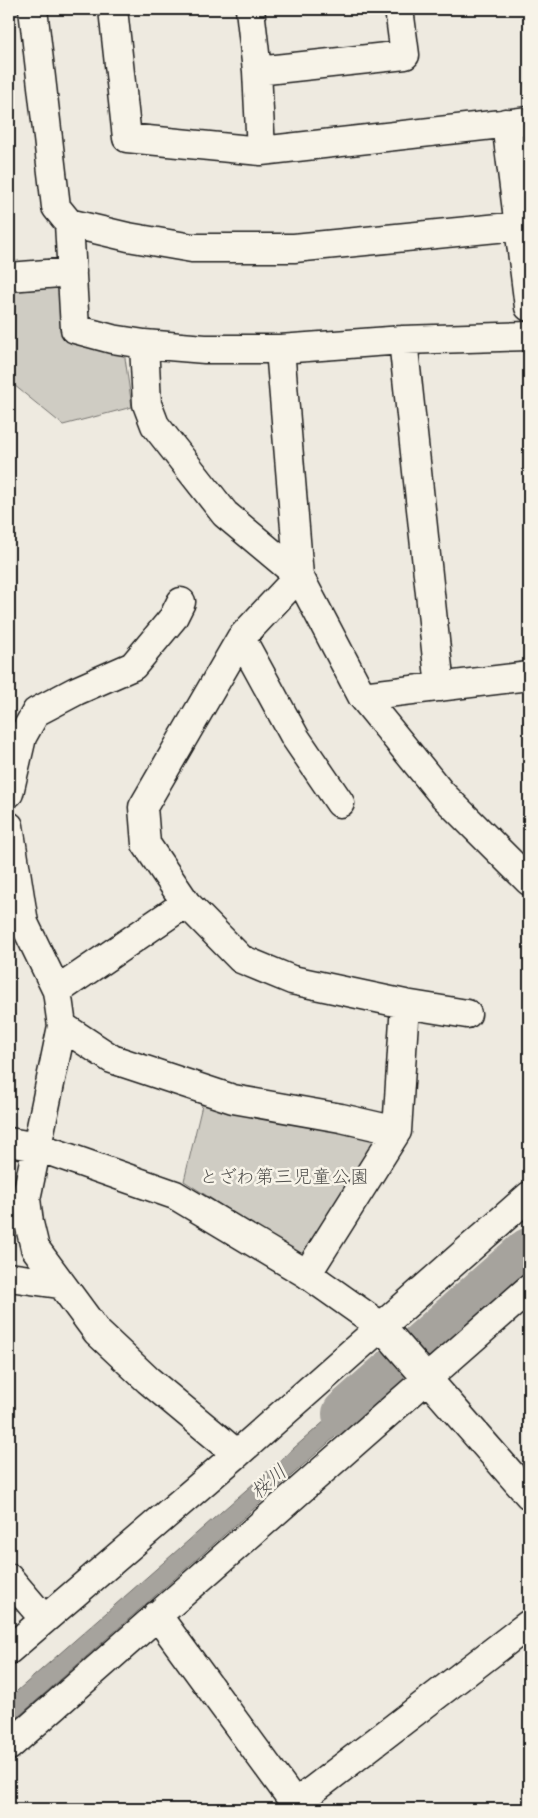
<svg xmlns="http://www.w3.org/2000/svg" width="538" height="1818" font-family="'Architects Daughter','Klee One',sans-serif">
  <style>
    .green { fill: #cfccc3; stroke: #767470 }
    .water { fill: #a6a39d; stroke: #6f6d69 }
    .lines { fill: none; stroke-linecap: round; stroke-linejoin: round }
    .river { stroke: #a6a39d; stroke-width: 50 }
    .minor-casing { stroke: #1c1c1c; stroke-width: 31 }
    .minor { stroke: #f7f3e8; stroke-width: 28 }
    .labels { text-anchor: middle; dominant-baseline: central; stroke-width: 5; stroke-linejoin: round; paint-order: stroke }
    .park-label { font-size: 19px; fill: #52514e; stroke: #f7f3e8 }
    .water-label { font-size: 20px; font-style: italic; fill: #535250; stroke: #f7f3e8 }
  </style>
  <rect width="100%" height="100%" fill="#eeeae0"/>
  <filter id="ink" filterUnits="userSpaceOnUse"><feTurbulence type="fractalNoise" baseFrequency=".02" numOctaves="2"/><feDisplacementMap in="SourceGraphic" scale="10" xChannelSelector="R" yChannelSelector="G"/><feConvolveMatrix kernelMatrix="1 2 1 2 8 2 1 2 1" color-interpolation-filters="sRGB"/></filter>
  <g filter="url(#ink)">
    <path class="green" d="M 58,284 L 66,335 L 124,351 L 132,407 L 63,425 L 9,381 L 9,289 Z
      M 203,1101 L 383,1138 L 301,1257 L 184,1181 Z"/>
    <path class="water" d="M 529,1232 L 529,1267 L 432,1354 L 413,1331 Z
      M 392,1362 L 404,1376 L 9,1725 L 9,1698 Z"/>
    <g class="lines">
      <path class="river" d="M 347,1414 L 529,1253"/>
      <g class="minor-casing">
        <path id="minor" d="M 33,9 L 56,207 L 69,223 L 128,237 L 192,248 L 294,248 L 529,225
          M 113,9 L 127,138 L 261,151 L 529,121
          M 250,9 L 257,71 L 261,151
          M 257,71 L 405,55 L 399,9
          M 506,123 L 529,307
          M 69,223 L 75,329 L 112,339 L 144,344 L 147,404 L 155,425 L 225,514 L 299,576 L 362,696 L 441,793 L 529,881
          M 9,277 L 72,272
          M 403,340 L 440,687
          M 144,344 L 205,349 L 280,349
          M 241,638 L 299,576 L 280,349 L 403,340 L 529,336
          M 362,696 L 529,676
          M 9,793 L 22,737 L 36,712 L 76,691 L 133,666 L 173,618 L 181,602
          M 340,803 L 295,737 L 241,638 L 143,807 L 146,844 L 186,903 L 241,959 L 292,980 L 405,1004 L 467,1014
          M 9,826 L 24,923 L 57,991 L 62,1026 L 26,1199 L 29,1223 L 35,1248 L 97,1332 L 148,1380 L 237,1454
          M 57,991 L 186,903
          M 62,1026 L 112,1059 L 233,1099 L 341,1118 L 397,1131
          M 9,1142 L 38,1147 L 175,1195 L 307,1274 L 382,1327 L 529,1495
          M 307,1274 L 397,1131 L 405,1004
          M 9,1277 L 59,1284
          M 9,1578 L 44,1619
          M 157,1615 L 299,1809
          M 9,1650 L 237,1454 L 529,1196
          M 9,1746 L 529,1289
          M 295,1804 L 529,1624"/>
      </g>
      <use href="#minor" class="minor"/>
    </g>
  </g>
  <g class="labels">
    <g class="park-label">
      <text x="284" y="1177">とざわ第三児童公園</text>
    </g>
    <g class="water-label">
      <text transform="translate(269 1482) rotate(-41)">桜川</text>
    </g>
  </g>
  <rect width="538" height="1818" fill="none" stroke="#f7f3e8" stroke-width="30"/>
  <rect x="15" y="15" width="508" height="1788" fill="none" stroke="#1c1c1c" stroke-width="2" filter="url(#ink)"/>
</svg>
